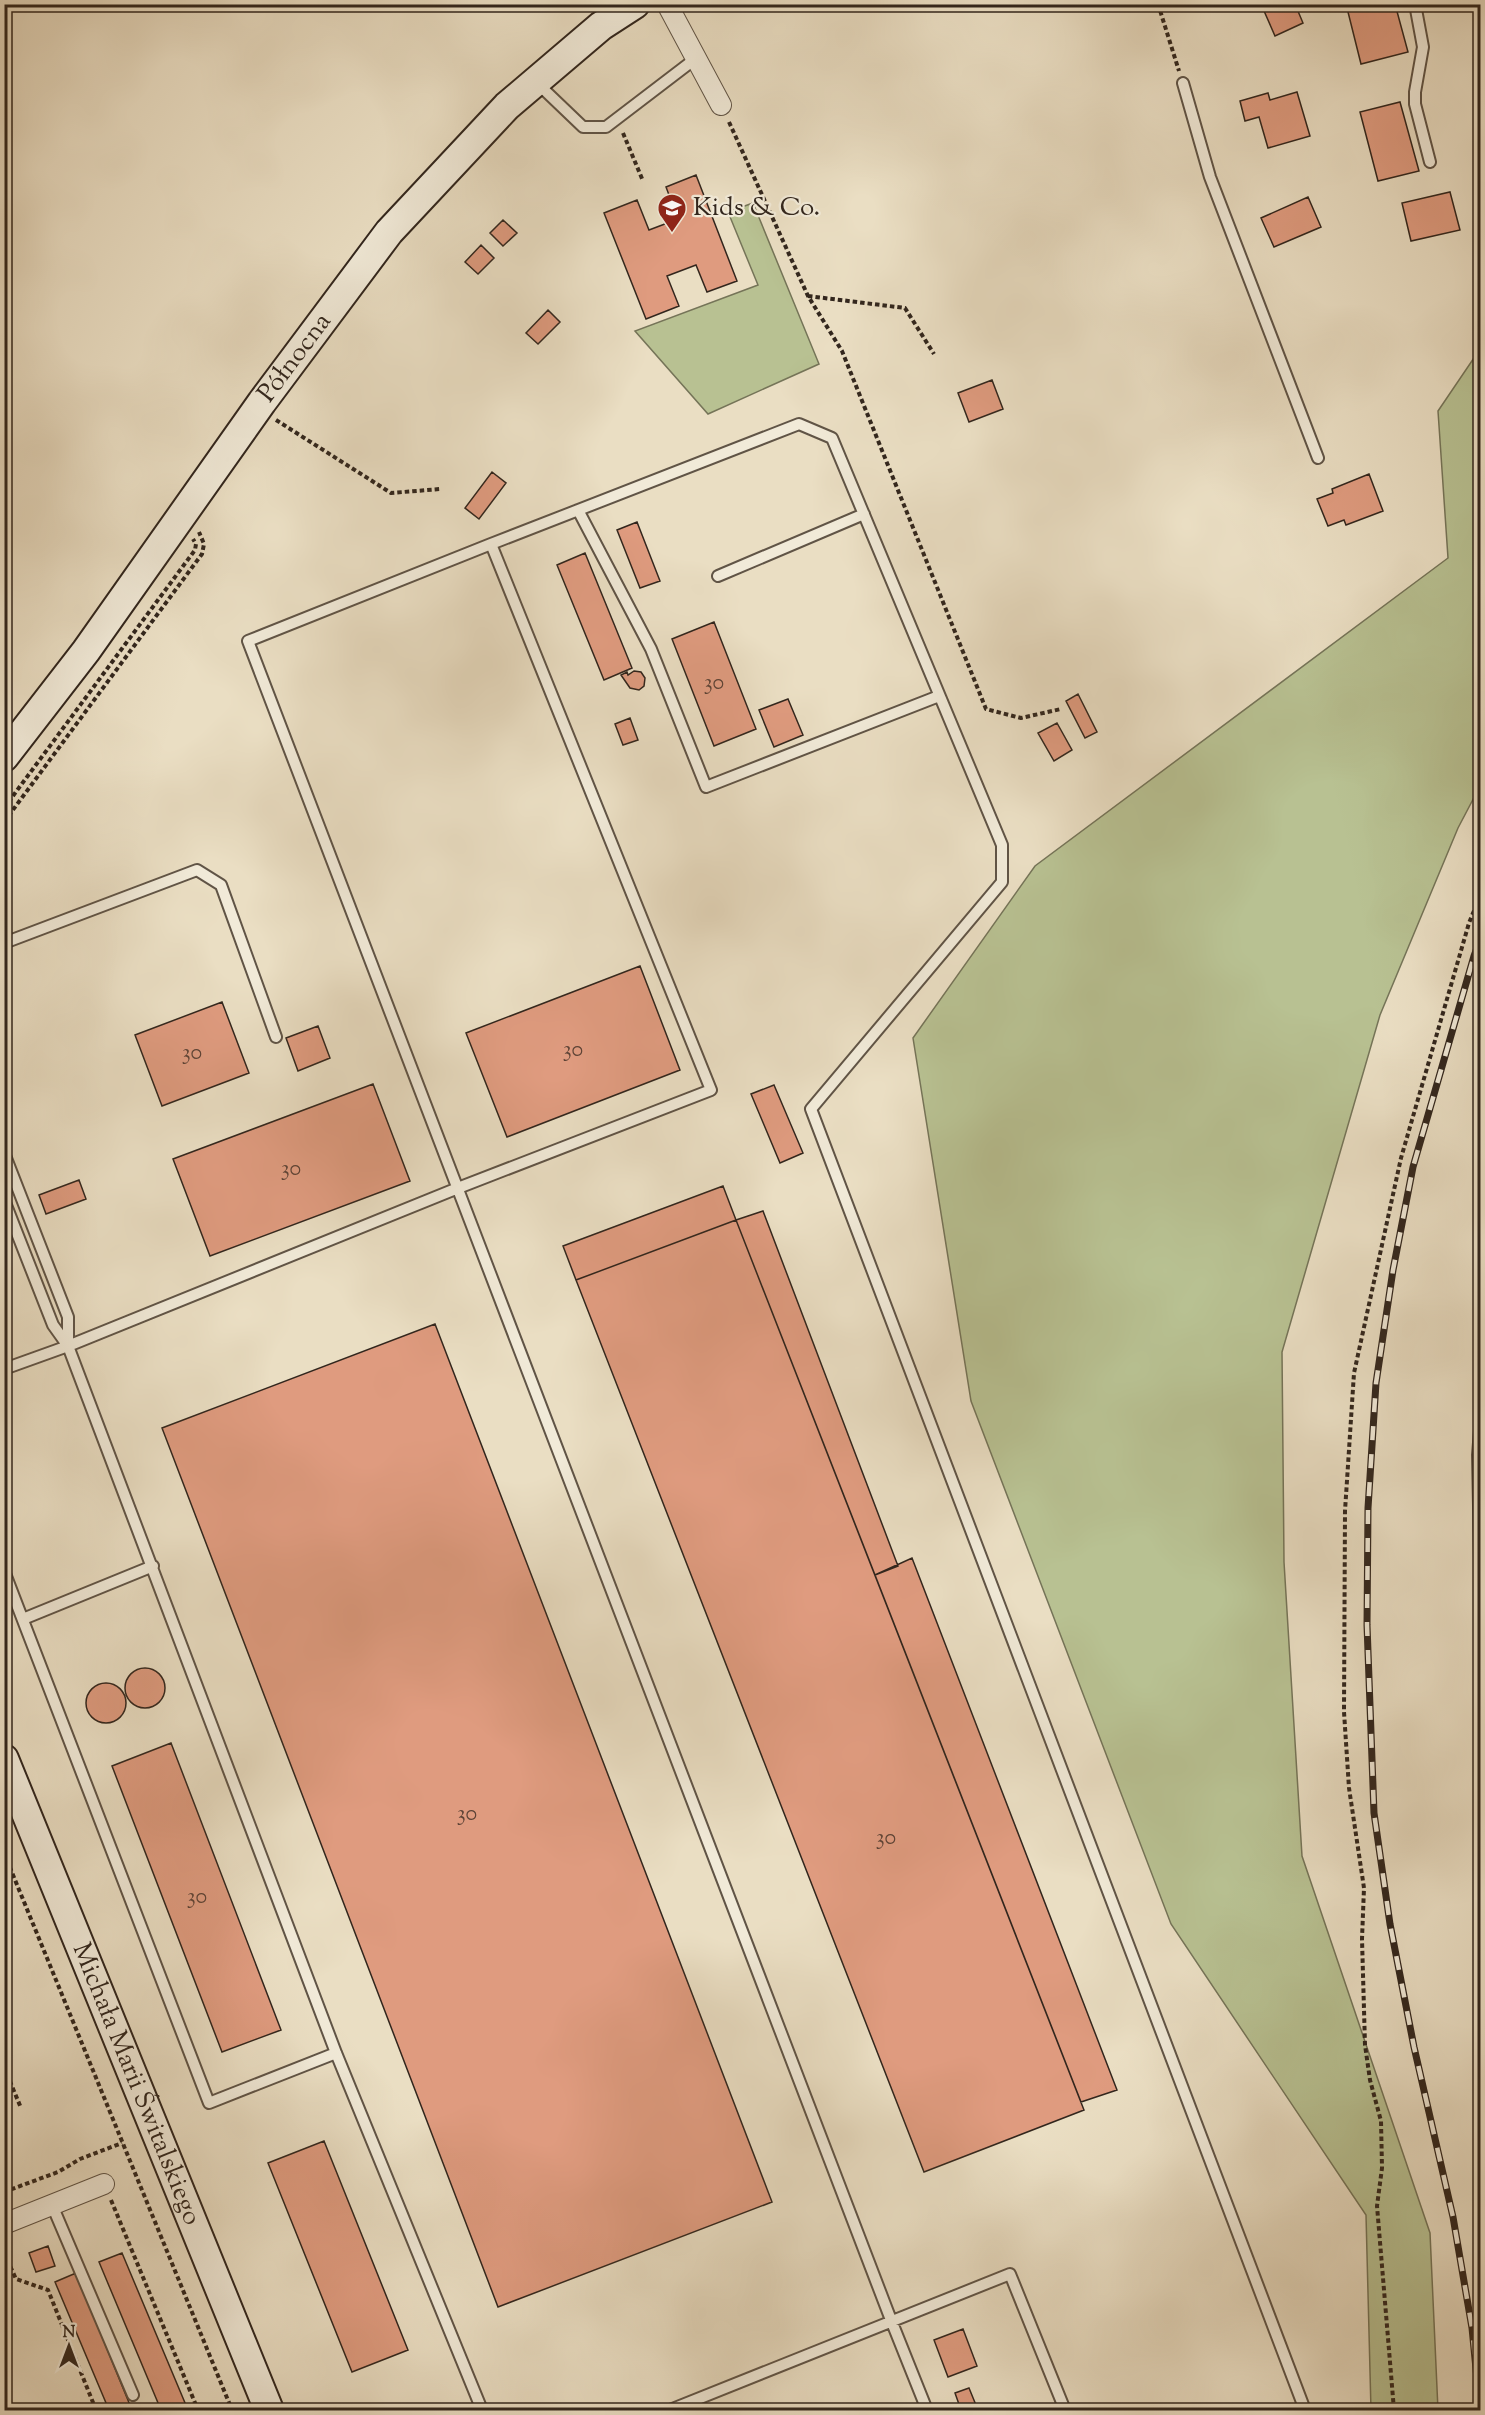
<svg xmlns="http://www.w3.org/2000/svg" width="1485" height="2415" font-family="'Sorts Mill Goudy',serif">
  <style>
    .green { fill: #b8c192; stroke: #757458; stroke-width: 1.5 }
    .building { fill: #df9b7f; stroke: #32261d; stroke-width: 1.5 }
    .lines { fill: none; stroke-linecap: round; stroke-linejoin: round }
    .lane-casing { stroke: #605446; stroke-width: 14 }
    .street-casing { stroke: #605446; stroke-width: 22 }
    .secondary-casing { stroke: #32261d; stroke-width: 32 }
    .path { stroke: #32261d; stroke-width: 4; stroke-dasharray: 4.5 3; stroke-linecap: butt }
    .lane { stroke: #f1ead8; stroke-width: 10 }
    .street { stroke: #f1ead8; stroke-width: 20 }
    .secondary { stroke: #f1ead8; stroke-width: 28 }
    .rail-casing { stroke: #32261d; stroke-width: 7 }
    .rail { stroke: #f1ead8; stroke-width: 4.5; stroke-dasharray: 14; stroke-linecap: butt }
    .labels { text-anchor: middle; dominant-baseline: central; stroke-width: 4.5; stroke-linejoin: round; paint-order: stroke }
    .number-label { font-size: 22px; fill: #5d4336 }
    .poi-label { font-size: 26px; fill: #32261d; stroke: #f1ead8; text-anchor: start }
    .street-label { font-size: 26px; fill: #32261d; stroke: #f1ead8 }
  </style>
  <rect width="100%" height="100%" fill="#eadec3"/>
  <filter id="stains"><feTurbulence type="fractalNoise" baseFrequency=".00333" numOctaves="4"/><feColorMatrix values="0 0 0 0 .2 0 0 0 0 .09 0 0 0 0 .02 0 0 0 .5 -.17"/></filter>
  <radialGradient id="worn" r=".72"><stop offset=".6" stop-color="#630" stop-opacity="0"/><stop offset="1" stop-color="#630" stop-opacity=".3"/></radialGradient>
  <path class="green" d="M 753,203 L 819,364 L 708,414 L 635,331 L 758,285 L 728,212 Z
    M 1480,349 L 1480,786 L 1458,828 L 1380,1015 L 1282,1352 L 1284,1562 L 1302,1856 L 1430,2233 L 1438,2410 L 1371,2410 L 1366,2215 L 1171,1924 L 971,1401 L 913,1038 L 1035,866 L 1448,558 L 1438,411 Z"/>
  <path class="building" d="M 1261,4 L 1295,4 L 1303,23 L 1275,36 Z
    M 1346,4 L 1395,4 L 1408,52 L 1361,64 Z
    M 1297,92 L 1310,136 L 1268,148 L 1259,117 L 1245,121 L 1240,101 L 1268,93 L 1270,100 Z
    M 1400,102 L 1419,171 L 1378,181 L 1360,112 Z
    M 696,175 L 737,281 L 707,292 L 696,265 L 667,276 L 679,306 L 646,319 L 604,213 L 637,200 L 649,230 L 678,219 L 666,187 Z
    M 1450,192 L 1460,230 L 1411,241 L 1402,203 Z
    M 1308,197 L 1321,227 L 1274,247 L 1261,218 Z
    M 503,220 L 517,233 L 503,246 L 490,233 Z
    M 481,245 L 494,258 L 478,274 L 465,262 Z
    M 548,310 L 560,322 L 538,344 L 526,333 Z
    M 992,380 L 1003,409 L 969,422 L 958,393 Z
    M 492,472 L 506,483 L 479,519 L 465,508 Z
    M 1369,474 L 1383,511 L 1346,525 L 1344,520 L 1328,526 L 1317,499 L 1333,493 L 1332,489 Z
    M 637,522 L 660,581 L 640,588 L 617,530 Z
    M 585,553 L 632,668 L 604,680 L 557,565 Z
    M 714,622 L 756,729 L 714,746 L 672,639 Z
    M 634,671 L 641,672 L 645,678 L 644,686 L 639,690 L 630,688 L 621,675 L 627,672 L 628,675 Z
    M 1078,694 L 1097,732 L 1085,738 L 1066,701 Z
    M 788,699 L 803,735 L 774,747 L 759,710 Z
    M 630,718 L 638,740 L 623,745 L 615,724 Z
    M 1057,723 L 1072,750 L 1054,761 L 1038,733 Z
    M 640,966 L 680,1070 L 507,1137 L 466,1033 Z
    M 222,1002 L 249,1073 L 162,1106 L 135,1035 Z
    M 318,1026 L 330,1058 L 298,1071 L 286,1038 Z
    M 373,1084 L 410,1181 L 210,1256 L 173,1159 Z
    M 774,1085 L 803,1153 L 780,1163 L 751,1094 Z
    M 79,1180 L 86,1199 L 46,1214 L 39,1195 Z
    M 723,1186 L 736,1220 L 576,1280 L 563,1246 Z
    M 763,1211 L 898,1566 L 875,1575 L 736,1220 Z
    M 736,1220 L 1084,2110 L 924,2172 L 576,1280 Z
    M 435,1324 L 772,2202 L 498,2307 L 162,1428 Z
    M 912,1558 L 1117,2090 L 1081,2102 L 875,1575 Z
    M125 1688a20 20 0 1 1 40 0a20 20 0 1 1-40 0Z
    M86 1703a20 20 0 1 1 40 0a20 20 0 1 1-40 0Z
    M 171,1743 L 281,2030 L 222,2052 L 112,1766 Z
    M 324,2141 L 408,2350 L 352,2372 L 268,2163 Z
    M 48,2246 L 55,2266 L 36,2272 L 29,2253 Z
    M 122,2253 L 188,2410 L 161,2410 L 99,2262 Z
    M 76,2273 L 132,2410 L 109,2410 L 55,2282 Z
    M 963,2329 L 977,2366 L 948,2377 L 934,2340 Z
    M 969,2388 L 978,2410 L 961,2410 L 955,2393 Z"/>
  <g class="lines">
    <g class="lane-casing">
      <path id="lane" d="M 1415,4 L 1423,47 L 1415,92 L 1415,104 L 1430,162
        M 536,82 L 583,127 L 606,127 L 695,59
        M 1183,83 L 1210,177 L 1318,458
        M 578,510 L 651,649 L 706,787 L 939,696
        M 491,544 L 799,424 L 832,438 L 1002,845 L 1002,882 L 811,1109 L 1305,2410
        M 718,576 L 864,514
        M 4,943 L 197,870 L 221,885 L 276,1037
        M 4,1153 L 68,1317 L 68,1345
        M 4,1200 L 53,1325 L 68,1346 L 336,2053 L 482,2410
        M 4,1369 L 68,1346 L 458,1188 L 711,1090 L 491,544 L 248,641 L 891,2320 L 927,2410
        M 1480,1430 L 1478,1455 L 1480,1557
        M 4,1571 L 209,2103 L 336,2053
        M 23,1619 L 153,1566
        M 52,2205 L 133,2395
        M 670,2410 L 1010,2274 L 1065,2410"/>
    </g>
    <g class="street-casing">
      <path id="street" d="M 667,4 L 721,105
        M 4,2224 L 104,2184"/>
    </g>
    <g class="secondary-casing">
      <g id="secondary">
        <path id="s1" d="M 4,757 L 86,651 L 262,402 L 389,232 L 507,106 L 601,26 L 635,4"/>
        <path id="s2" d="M 4,1759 L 269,2410"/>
      </g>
    </g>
    <path class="path" d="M 1158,4 L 1179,71
      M 729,122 L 808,296 L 842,351 L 986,709 L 1021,718 L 1061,709
      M 623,133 L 643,181
      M 808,296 L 905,308 L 934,354
      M 276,420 L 391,493 L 440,489
      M 4,808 L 195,550 L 196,544 L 193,539
      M 4,822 L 202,554 L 204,544 L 199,532
      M 4,1853 L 232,2410
      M 4,2067 L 21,2108
      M 4,2192 L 58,2172 L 80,2159 L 122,2143
      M 111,2200 L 198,2410
      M 4,2253 L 16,2279 L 48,2290 L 96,2410
      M 1394,2410 L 1377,2206 L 1382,2168 L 1381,2121 L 1370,2080 L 1365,2045 L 1362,1939 L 1364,1888 L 1349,1788 L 1344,1712 L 1345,1511 L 1354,1373 L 1401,1158 L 1469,923 L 1480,896"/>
    <use href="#lane" class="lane"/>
    <use href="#street" class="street"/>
    <use href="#secondary" class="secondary"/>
    <g class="rail-casing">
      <path id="rail" d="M 1480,2410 L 1472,2328 L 1453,2217 L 1414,2047 L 1390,1924 L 1374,1813 L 1367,1625 L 1368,1508 L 1376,1383 L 1393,1270 L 1413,1167 L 1474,956 L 1480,940"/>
    </g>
    <use href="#rail" class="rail"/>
  </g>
  <defs>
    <g id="school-pin" transform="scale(1.5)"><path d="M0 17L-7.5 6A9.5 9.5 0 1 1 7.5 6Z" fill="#8f2418" stroke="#f1ead8"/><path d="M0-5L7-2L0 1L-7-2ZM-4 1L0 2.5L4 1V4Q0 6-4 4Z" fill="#fff"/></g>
  </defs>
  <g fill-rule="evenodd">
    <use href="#school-pin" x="672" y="208"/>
  </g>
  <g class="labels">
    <g class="number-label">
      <text x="714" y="684">30</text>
      <text x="573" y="1051">30</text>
      <text x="192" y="1054">30</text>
      <text x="291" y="1170">30</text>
      <text x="467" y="1815">30</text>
      <text x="886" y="1839">30</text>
      <text x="197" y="1898">30</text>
    </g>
    <g class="poi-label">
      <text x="693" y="208">Kids &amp; Co.</text>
    </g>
    <g class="street-label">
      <text stroke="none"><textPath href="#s1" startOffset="494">Północna</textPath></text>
      <text stroke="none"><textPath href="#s2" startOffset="351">Michała Marii Świtalskiego</textPath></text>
    </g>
  </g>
  <rect width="1485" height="2415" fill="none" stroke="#eadec3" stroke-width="24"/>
  <rect x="6" y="6" width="1473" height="2403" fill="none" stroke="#32261d" stroke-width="3"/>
  <rect x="12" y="12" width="1461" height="2391" fill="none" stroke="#32261d" stroke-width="1.5"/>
  <g transform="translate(69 2346)" stroke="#f1ead8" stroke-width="4.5" paint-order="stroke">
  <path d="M0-4.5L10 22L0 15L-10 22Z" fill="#32261d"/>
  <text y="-9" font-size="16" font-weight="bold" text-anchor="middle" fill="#32261d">N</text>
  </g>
  <rect width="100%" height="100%" filter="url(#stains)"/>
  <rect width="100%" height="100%" fill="url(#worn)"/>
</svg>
